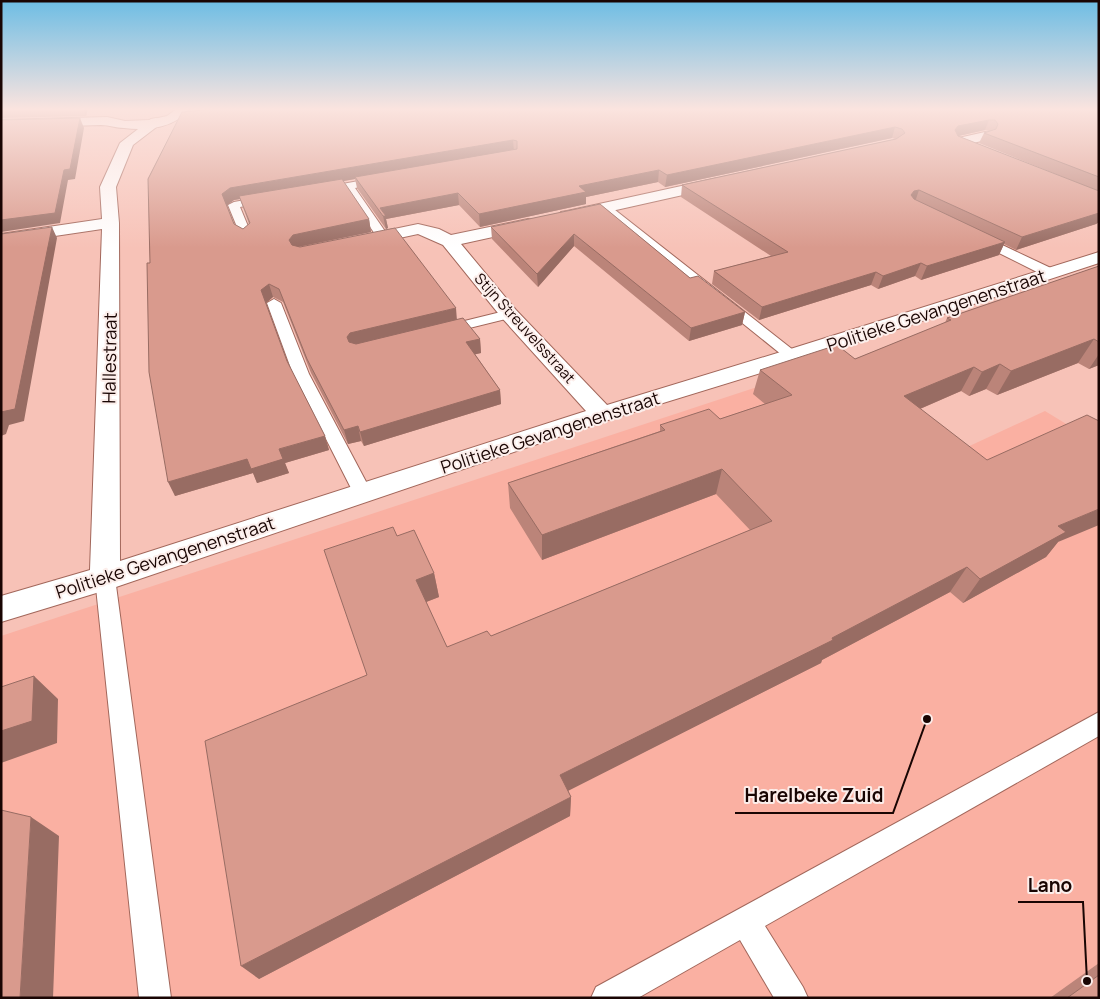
<svg xmlns="http://www.w3.org/2000/svg" width="1100" height="999" font-family="Manrope,sans-serif">
  <style>
    .built { fill: #fab0a2 }
    .lines { fill: none; stroke-linecap: round; stroke-linejoin: round }
    .service-casing { stroke: #a2675b; stroke-width: 2 }
    .minor-casing { stroke: #a2675b; stroke-width: 2 }
    .tertiary-casing { stroke: #a2675b; stroke-width: 2 }
    .service { fill: #fff; fill-rule: evenodd }
    .minor { fill: #fff; fill-rule: evenodd }
    .tertiary { fill: #fff; fill-rule: evenodd }
    .wall { fill: #bb8479; fill-rule: evenodd }
    .shaded-wall { fill: #986c63 }
    .building { fill: #d99a8d; stroke: #986c63 }
    .labels { text-anchor: middle; dominant-baseline: central; stroke-width: 4; stroke-linejoin: round; paint-order: stroke }
    .far-street-label { font-size: 15px; fill: #190503; stroke: #fceeeb }
    .street-label { font-size: 18px; fill: #190503; stroke: #fceeeb }
    .leader { fill: none; stroke: #190503; stroke-width: 2 }
    .callout-dot { fill: #190503; stroke: #fceeeb; stroke-width: 2 }
    .callout-label { font-size: 19px; text-anchor: middle; font-weight: bold; fill: #190503; stroke: #fceeeb; stroke-width: 4; stroke-linejoin: round; paint-order: stroke }
  </style>
  <rect width="100%" height="100%" fill="#f7c2b7"/>
  <path class="built" d="M 839,360 L 963,449 L 1045,411 L 1099,444 L 1099,998 L 1,998 L 1,636 Z"/>
  <g class="lines">
    <g class="service-casing">
      <path id="service" d="M 380,177 L 385,180 L 384,182 L 355,188 L 389,237 L 383,241 L 379,240 L 345,190 L 321,194 L 316,191 L 321,188 Z
        M 267,196 L 271,197 L 272,199 L 271,201 L 240,207 L 252,236 L 250,239 L 242,239 L 228,205 L 234,202 Z
        M 606,205 L 610,206 L 797,353 L 800,356 L 797,359 L 787,359 L 602,210 L 600,208 L 602,206 Z
        M 979,234 L 1055,270 L 1056,273 L 1055,276 L 1045,276 L 975,241 L 973,238 L 975,235 Z
        M 274,299 L 281,303 L 309,374 L 372,493 L 370,498 L 363,500 L 356,498 L 293,374 L 267,303 Z
        M 509,310 L 516,314 L 514,317 L 445,334 L 440,333 L 438,330 L 440,327 Z
        M 105,570 L 112,572 L 115,578 L 171,998 L 139,998 L 95,578 L 98,572 Z
        M 1099,712 L 1099,736 L 765,926 L 803,987 L 808,998 L 774,998 L 740,940 L 638,998 L 591,998 L 596,987 Z"/>
    </g>
    <g class="minor-casing">
      <path id="minor" d="M 156,118 L 163,122 L 133,145 L 116,187 L 119,223 L 120,561 L 586,411 L 502,318 L 443,245 L 418,234 L 362,246 L 356,245 L 353,241 L 356,237 L 418,224 L 439,229 L 451,235 L 528,219 L 534,220 L 537,224 L 534,228 L 461,244 L 516,310 L 607,405 L 784,351 L 1099,252 L 1099,263 L 800,361 L 611,419 L 116,587 L 1,622 L 1,596 L 90,570 L 102,229 L 1,244 L 1,234 L 102,219 L 100,187 L 120,143 L 151,119 Z
        M 985,132 L 990,133 L 992,136 L 990,139 L 973,143 L 991,150 L 993,153 L 991,156 L 981,156 L 954,145 L 952,142 L 954,139 Z
        M 718,178 L 723,180 L 726,183 L 723,186 L 567,221 L 561,220 L 559,216 L 561,212 L 567,211 Z"/>
    </g>
    <g class="tertiary-casing">
      <path id="tertiary" d="M 178,108 L 190,108 C 176,128 147,131 124,128 C 116,128 109,125 101,125 C 68,126 35,127 1,128 L 1,120 L 107,117 L 125,121 L 149,120 L 167,116 Z"/>
    </g>
    <use href="#service" class="service"/>
    <use href="#minor" class="minor"/>
    <use href="#tertiary" class="tertiary"/>
  </g>
  <path class="wall" d="M 1,108 L 88,108 L 86,116 L 1,118 Z
    M 224,108 L 1099,108 L 1099,222 L 1096,224 L 1016,250 L 1004,244 L 999,255 L 921,280 L 915,276 L 878,289 L 871,285 L 759,320 L 712,284 L 714,271 L 771,256 L 681,197 L 682,185 L 895,139 L 892,138 L 665,187 L 658,182 L 586,197 L 586,204 L 480,227 L 459,205 L 386,219 L 388,228 L 386,229 L 357,188 L 355,179 L 343,181 L 369,219 L 371,232 L 299,247 L 457,319 L 480,339 L 481,353 L 475,354 L 500,390 L 501,404 L 364,446 L 361,441 L 348,444 L 311,373 L 283,302 L 273,297 L 266,303 L 287,361 L 325,436 L 329,450 L 285,463 L 289,473 L 257,483 L 253,473 L 175,496 L 150,263 ZM 985,130 L 989,131 L 984,133 L 979,143 L 1095,190 L 958,136 ZM 240,199 L 249,224 L 243,229 L 234,224 L 227,205 L 234,200 Z
    M 600,204 L 690,278 L 745,312 L 742,325 L 689,341 L 574,246 L 538,287 L 492,239 L 491,227 Z
    M 1099,266 L 1099,365 L 1089,369 L 1078,363 L 997,395 L 986,389 L 969,396 L 961,391 L 920,409 L 1058,542 L 1046,557 L 963,603 L 950,592 L 822,660 L 821,663 L 568,790 L 571,797 L 570,816 L 259,979 L 367,675 L 397,536 L 434,573 L 439,597 L 426,602 L 447,647 L 491,636 L 750,530 L 716,494 L 542,560 L 510,508 L 508,483 L 660,431 L 660,425 L 720,419 L 765,404 L 753,394 L 760,370 L 855,359 L 945,323 L 947,318 Z
    M 1099,963 L 1099,998 L 1050,998 Z"/>
  <path class="shaded-wall" d="M 83,108 L 88,108 L 86,116 Z
    M 191,108 L 213,108 L 191,110 Z
    M 80,118 L 84,128 L 75,179 L 68,180 L 60,223 L 1,232 L 1,220 L 64,170 Z
    M 989,120 L 985,130 L 954,137 L 955,130 L 958,126 Z
    M 895,127 L 892,138 L 665,187 L 667,175 Z
    M 513,140 L 514,151 L 355,177 L 355,179 L 234,200 L 226,206 L 222,194 L 230,188 Z
    M 659,170 L 658,182 L 586,197 L 586,204 L 480,227 L 479,214 L 579,186 Z
    M 919,190 L 915,202 L 911,195 L 914,191 Z
    M 458,193 L 459,205 L 386,219 L 388,228 L 386,229 L 383,216 L 380,208 Z
    M 1099,213 L 1099,222 L 1096,224 L 1016,250 L 1022,237 Z
    M 369,219 L 371,232 L 297,247 L 292,253 L 289,240 L 293,235 Z
    M 52,227 L 57,238 L 24,421 L 9,425 L 6,434 L 1,436 L 1,412 Z
    M 574,234 L 574,246 L 538,287 L 537,274 Z
    M 1005,242 L 999,255 L 921,280 L 927,266 Z
    M 921,263 L 915,276 L 878,289 L 883,276 Z
    M 876,272 L 871,285 L 759,320 L 762,307 Z
    M 269,284 L 273,297 L 265,304 L 261,290 Z
    M 456,308 L 457,321 L 350,351 L 347,337 L 350,333 Z
    M 745,312 L 742,325 L 689,341 L 691,328 Z
    M 480,339 L 481,353 L 468,356 L 466,342 Z
    M 1094,339 L 1078,363 L 997,395 L 1011,371 Z
    M 1099,354 L 1099,365 L 1089,369 Z
    M 1000,364 L 986,389 L 969,396 L 982,372 Z
    M 974,367 L 961,391 L 892,421 L 904,396 Z
    M 500,390 L 501,404 L 364,446 L 360,432 Z
    M 358,426 L 361,441 L 348,444 L 344,430 Z
    M 325,436 L 329,450 L 285,463 L 289,473 L 257,483 L 253,473 L 175,496 L 168,482 Z
    M 722,469 L 716,494 L 542,560 L 542,535 Z
    M 1099,509 L 1099,525 L 1058,542 L 1046,557 L 963,603 L 980,579 L 1058,526 Z
    M 967,567 L 950,592 L 822,660 L 821,663 L 560,795 L 560,775 L 832,638 Z
    M 434,573 L 439,597 L 421,604 L 416,580 Z
    M 34,676 L 58,699 L 57,743 L 1,763 L 1,731 Z
    M 571,797 L 570,816 L 259,979 L 241,966 Z
    M 31,817 L 59,836 L 53,998 L 20,998 Z"/>
  <path class="building" d="M 1,108 L 38,108 L 1,109 Z
    M 224,108 L 1099,108 L 1099,177 L 984,133 L 996,129 L 998,124 L 995,120 L 989,120 L 958,126 L 955,130 L 958,136 L 1099,191 L 1099,213 L 1022,237 L 919,190 L 914,191 L 911,195 L 914,199 L 1005,242 L 927,266 L 921,263 L 883,276 L 876,272 L 762,307 L 714,271 L 788,252 L 682,185 L 896,139 L 905,133 L 902,129 L 895,127 L 667,175 L 659,170 L 579,186 L 586,192 L 479,214 L 458,193 L 380,208 L 386,216 L 383,216 L 355,177 L 517,149 L 517,141 L 513,140 L 230,188 L 222,194 L 234,224 L 243,229 L 250,223 L 239,196 L 342,179 L 369,219 L 293,235 L 289,240 L 292,245 L 300,247 L 395,228 L 456,308 L 350,333 L 347,337 L 349,342 L 356,344 L 463,318 L 480,339 L 466,342 L 500,390 L 360,432 L 358,426 L 344,430 L 307,359 L 279,289 L 269,284 L 261,290 L 287,361 L 325,436 L 279,449 L 283,459 L 251,469 L 247,459 L 168,482 L 149,372 L 147,263 L 150,263 L 148,179 L 182,112 Z
    M 80,118 L 70,169 L 64,170 L 55,213 L 1,220 L 1,120 Z
    M 600,204 L 690,278 L 698,276 L 745,312 L 691,328 L 574,234 L 537,274 L 491,227 Z
    M 52,227 L 15,409 L 1,412 L 1,234 Z
    M 1099,266 L 1099,342 L 1094,339 L 1011,371 L 1000,364 L 982,372 L 974,367 L 904,396 L 987,460 L 1087,415 L 1099,421 L 1099,509 L 1058,526 L 1066,532 L 980,579 L 967,567 L 832,638 L 833,640 L 560,775 L 571,797 L 241,966 L 205,741 L 367,675 L 324,550 L 393,527 L 397,536 L 414,530 L 434,573 L 416,580 L 447,647 L 487,631 L 491,636 L 772,521 L 722,469 L 542,535 L 508,483 L 665,430 L 660,425 L 709,409 L 720,419 L 792,395 L 760,370 L 837,345 L 855,359 L 951,320 L 947,318 Z
    M 34,676 L 32,721 L 1,731 L 1,687 Z
    M 1,810 L 31,817 L 20,998 L 1,998 Z
    M 1099,975 L 1099,998 L 1067,998 Z"/>
  <linearGradient id="sky" x2="0" y2="1"><stop stop-color="#6dbde4"/><stop offset="0.44" stop-color="#fbe4df"/><stop offset="1" stop-color="#fbe4df" stop-opacity="0"/></linearGradient>
  <rect width="1100" height="248" fill="url(#sky)"/>
  <g class="labels">
    <g class="far-street-label">
      <text transform="translate(525 328) rotate(48)">Stijn Streuvelsstraat</text>
    </g>
    <g class="street-label">
      <text transform="translate(936 310) rotate(-18)">Politieke Gevangenenstraat</text>
      <text transform="translate(109 358) rotate(-89)">Hallestraat</text>
      <text transform="translate(550 432) rotate(-18)">Politieke Gevangenenstraat</text>
      <text transform="translate(165 557) rotate(-18)">Politieke Gevangenenstraat</text>
    </g>
  </g>
  <path class="leader" d="M927 719L893 813H735M1087 981L1083 902H1018"/>
  <g class="callout-dot">
    <circle cx="927" cy="719" r="5"/>
    <circle cx="1087" cy="981" r="5"/>
  </g>
  <g class="callout-label">
    <text x="814" y="802">Harelbeke Zuid</text>
    <text x="1050" y="892">Lano</text>
  </g>
  <rect width="1100" height="999" fill="none" stroke="#190503" stroke-width="5"/>
</svg>
